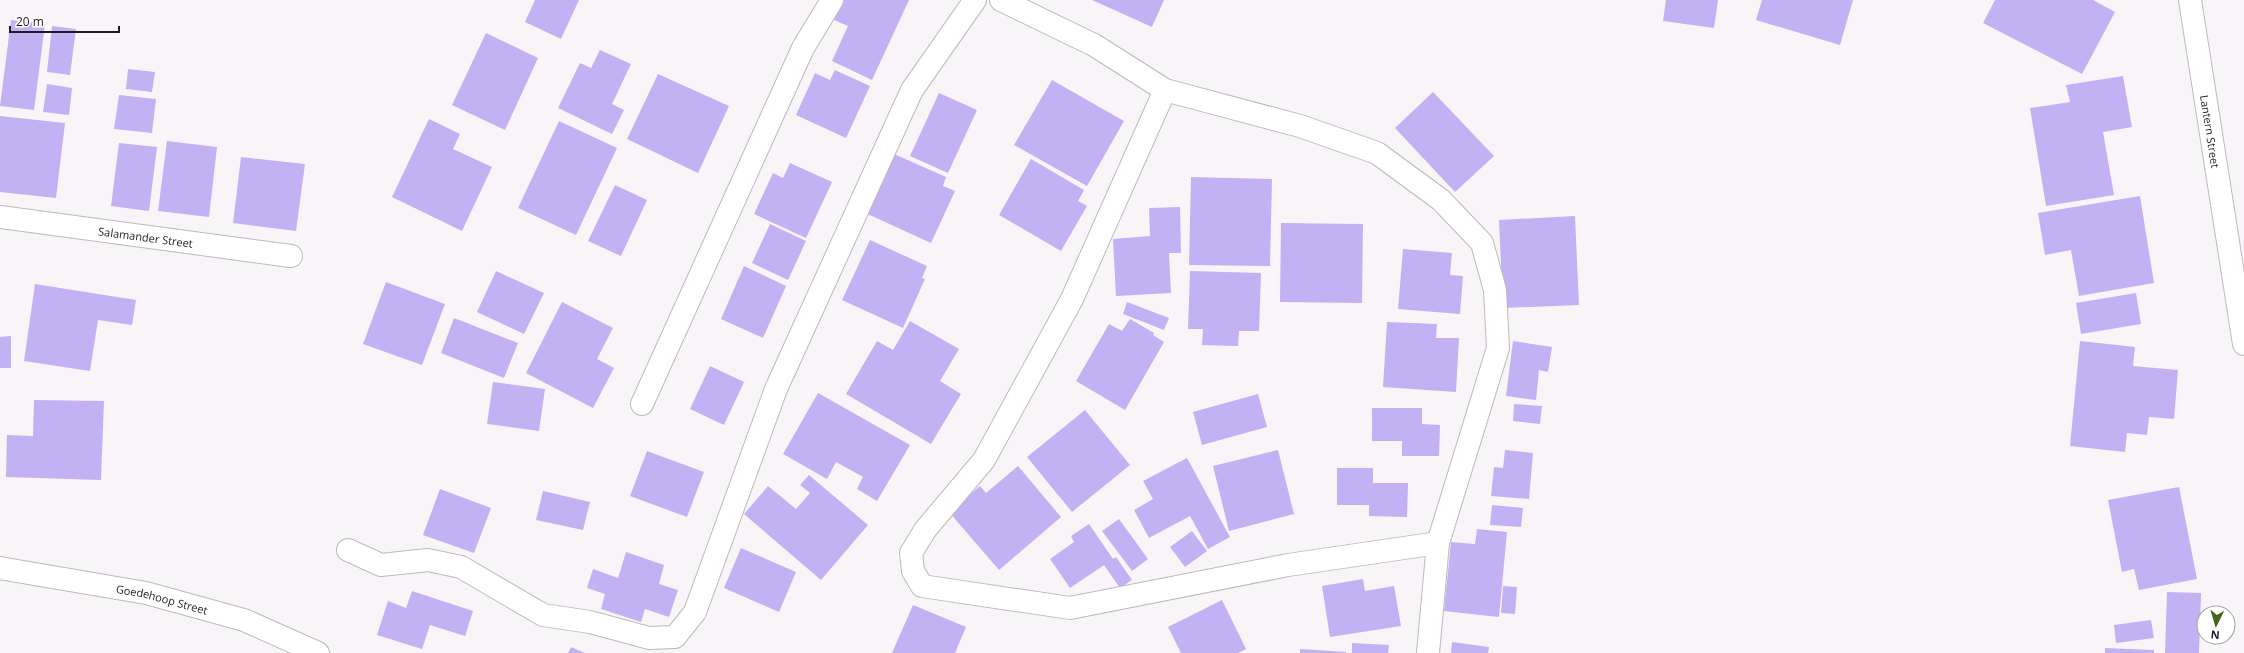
<svg xmlns="http://www.w3.org/2000/svg" width="2244" height="653" font-family="'Open Sans',sans-serif">
  <style>
    .building { fill: #c2b2f3 }
    .lines { fill: none; stroke-linecap: round; stroke-linejoin: round }
    .minor-casing { stroke: #bdb9bc; stroke-width: 24 }
    .minor { stroke: #fff; stroke-width: 22 }
    .labels { text-anchor: middle; dominant-baseline: central; stroke-width: 4; stroke-linejoin: round; paint-order: stroke }
    .street-label { font-size: 11px; fill: #1e1c1e; stroke: #fff }
  </style>
  <rect width="100%" height="100%" fill="#f8f5f8"/>
  <path class="building" d="M 535,0 L 579,0 L 561,39 L 525,22 Z
    M 844,0 L 909,0 L 872,80 L 832,61 L 848,26 L 834,20 Z
    M 1092,0 L 1164,0 L 1152,27 Z
    M 1666,0 L 1718,0 L 1714,28 L 1663,21 Z
    M 1762,0 L 1853,0 L 1840,45 L 1756,20 Z
    M 1995,0 L 2093,0 L 2115,12 L 2082,74 L 1983,23 Z
    M 11,20 L 45,24 L 34,110 L 0,106 Z
    M 52,26 L 76,29 L 70,75 L 47,72 Z
    M 486,33 L 538,58 L 505,130 L 452,105 Z
    M 600,50 L 631,64 L 612,104 L 624,110 L 612,134 L 558,108 L 580,63 L 591,68 Z
    M 128,69 L 155,72 L 152,92 L 126,89 Z
    M 835,70 L 870,86 L 846,138 L 796,115 L 815,73 L 830,80 Z
    M 658,74 L 729,106 L 698,173 L 627,139 Z
    M 2123,76 L 2132,127 L 2103,132 L 2114,195 L 2046,206 L 2030,108 L 2070,102 L 2066,85 Z
    M 1052,80 L 1124,121 L 1087,186 L 1014,145 Z
    M 47,84 L 72,88 L 69,115 L 43,112 Z
    M 1433,92 L 1494,156 L 1455,192 L 1395,128 Z
    M 939,93 L 977,110 L 948,173 L 910,156 Z
    M 119,95 L 156,99 L 152,133 L 114,129 Z
    M 0,116 L 65,123 L 56,198 L 0,192 Z
    M 429,119 L 460,134 L 453,149 L 492,167 L 462,231 L 392,197 Z
    M 559,121 L 617,148 L 576,235 L 518,208 Z
    M 167,141 L 217,147 L 209,217 L 158,211 Z
    M 119,143 L 157,147 L 149,211 L 111,206 Z
    M 894,154 L 946,177 L 943,186 L 955,191 L 931,243 L 861,211 Z
    M 241,157 L 305,164 L 296,231 L 233,223 Z
    M 1031,159 L 1084,190 L 1078,201 L 1087,206 L 1061,251 L 999,215 Z
    M 790,163 L 832,182 L 806,238 L 754,214 L 773,173 L 783,178 Z
    M 1191,177 L 1272,179 L 1270,266 L 1189,265 Z
    M 615,185 L 647,200 L 621,256 L 588,241 Z
    M 2140,196 L 2154,283 L 2079,296 L 2071,250 L 2045,255 L 2038,213 Z
    M 1180,207 L 1181,253 L 1169,253 L 1171,293 L 1116,296 L 1113,239 L 1150,236 L 1149,208 Z
    M 1575,216 L 1579,305 L 1503,308 L 1499,220 Z
    M 1281,223 L 1363,224 L 1362,303 L 1280,302 Z
    M 770,224 L 806,241 L 788,280 L 752,263 Z
    M 870,240 L 927,266 L 922,278 L 925,279 L 903,328 L 842,300 Z
    M 1403,249 L 1452,253 L 1450,275 L 1463,276 L 1460,314 L 1398,309 Z
    M 744,266 L 786,286 L 763,338 L 721,319 Z
    M 496,271 L 544,293 L 524,334 L 477,312 Z
    M 1190,271 L 1261,273 L 1259,331 L 1239,331 L 1238,346 L 1202,345 L 1203,329 L 1188,329 Z
    M 386,282 L 445,304 L 422,365 L 363,344 Z
    M 35,284 L 136,300 L 132,325 L 98,320 L 90,371 L 24,361 Z
    M 2136,293 L 2141,324 L 2081,334 L 2076,303 Z
    M 562,302 L 613,328 L 597,359 L 614,368 L 593,408 L 526,373 Z
    M 1127,302 L 1169,318 L 1164,330 L 1123,314 Z
    M 454,318 L 518,343 L 504,378 L 441,353 Z
    M 1130,319 L 1154,333 L 1153,335 L 1164,342 L 1125,410 L 1076,381 L 1109,324 L 1122,331 Z
    M 910,321 L 959,349 L 940,381 L 961,394 L 931,444 L 846,394 L 877,341 L 893,350 Z
    M 1387,322 L 1437,324 L 1436,338 L 1459,338 L 1456,392 L 1383,387 Z
    M 11,336 L 11,368 L 0,368 L 0,337 Z
    M 1513,341 L 1552,347 L 1548,372 L 1539,370 L 1536,400 L 1506,396 Z
    M 2080,341 L 2135,347 L 2133,366 L 2178,370 L 2174,419 L 2149,417 L 2147,435 L 2127,433 L 2125,452 L 2070,446 Z
    M 710,366 L 744,382 L 724,425 L 690,409 Z
    M 493,382 L 545,389 L 539,431 L 487,424 Z
    M 818,393 L 910,445 L 877,501 L 857,489 L 863,477 L 836,462 L 827,479 L 783,454 Z
    M 1258,394 L 1267,427 L 1202,445 L 1193,412 Z
    M 34,400 L 104,401 L 101,480 L 6,477 L 7,435 L 33,436 Z
    M 1514,404 L 1542,406 L 1540,424 L 1513,421 Z
    M 1372,408 L 1422,408 L 1422,424 L 1440,425 L 1439,456 L 1402,456 L 1402,441 L 1372,441 Z
    M 1085,410 L 1130,465 L 1072,512 L 1027,457 Z
    M 1278,450 L 1294,514 L 1229,531 L 1213,466 Z
    M 1505,450 L 1533,453 L 1529,499 L 1491,496 L 1494,467 L 1503,468 Z
    M 647,451 L 704,472 L 687,517 L 630,496 Z
    M 1187,458 L 1230,537 L 1208,549 L 1190,516 L 1149,538 L 1134,510 L 1153,499 L 1143,481 Z
    M 1018,466 L 1061,517 L 999,570 L 949,512 L 980,486 L 986,493 Z
    M 1337,468 L 1373,468 L 1373,483 L 1408,483 L 1407,517 L 1369,516 L 1369,505 L 1337,505 Z
    M 809,475 L 868,525 L 821,580 L 744,514 L 768,486 L 796,509 L 810,493 L 800,485 Z
    M 2179,487 L 2197,579 L 2139,590 L 2134,569 L 2122,572 L 2108,500 Z
    M 440,489 L 491,508 L 474,553 L 423,535 Z
    M 543,491 L 590,502 L 583,530 L 536,520 Z
    M 1492,505 L 1523,508 L 1521,527 L 1490,525 Z
    M 1119,519 L 1148,559 L 1132,571 L 1102,531 Z
    M 1089,524 L 1113,559 L 1070,588 L 1050,559 L 1074,542 L 1071,536 Z
    M 1477,529 L 1507,532 L 1499,617 L 1444,611 L 1451,542 L 1475,544 Z
    M 1192,531 L 1207,551 L 1185,567 L 1170,547 Z
    M 741,548 L 796,572 L 779,612 L 724,588 Z
    M 626,552 L 664,565 L 659,584 L 678,590 L 669,617 L 645,609 L 641,622 L 601,609 L 605,594 L 587,588 L 593,569 L 618,578 Z
    M 1116,557 L 1132,580 L 1120,588 L 1104,565 Z
    M 1363,579 L 1365,591 L 1394,586 L 1401,626 L 1330,637 L 1322,586 Z
    M 1503,586 L 1517,587 L 1515,614 L 1501,613 Z
    M 412,591 L 473,611 L 465,636 L 430,625 L 422,649 L 377,635 L 388,601 L 406,608 Z
    M 2167,592 L 2201,593 L 2199,653 L 2165,653 Z
    M 1222,600 L 1246,649 L 1238,653 L 1181,653 L 1168,627 Z
    M 913,605 L 966,627 L 955,653 L 892,653 Z
    M 2151,620 L 2154,638 L 2116,643 L 2114,625 Z
    M 1452,642 L 1489,647 L 1488,653 L 1451,653 Z
    M 1352,643 L 1389,645 L 1388,653 L 1352,653 Z
    M 571,647 L 585,653 L 568,653 Z
    M 2105,648 L 2154,650 L 2154,653 L 2105,653 Z
    M 1300,649 L 1346,652 L 1346,653 L 1300,653 Z"/>
  <g class="lines">
    <g class="minor-casing">
      <g id="minor">
        <path d="M 1001,0 L 1094,45 L 1165,90 L 1300,126 L 1377,153 L 1441,200 L 1482,243 L 1495,290 L 1498,348 L 1438,543 L 1428,653"/>
        <path id="s1" d="M 2190,0 L 2244,344"/>
        <path d="M 1165,90 L 1072,299 L 984,460 L 925,530 L 911,553 L 913,571 L 922,586 L 1070,608 L 1288,565 L 1438,543"/>
        <path id="s2" d="M 0,217 L 291,256"/>
        <path d="M 642,404 L 803,48 L 832,0"/>
        <path d="M 348,550 L 381,565 L 428,560 L 461,567 L 543,615 L 590,622 L 649,638 L 675,637 L 695,612 L 776,389 L 912,90 L 975,0"/>
        <path id="s3" d="M 0,568 L 146,593 L 244,620 L 318,653"/>
      </g>
    </g>
    <use href="#minor" class="minor"/>
  </g>
  <g class="labels">
    <g class="street-label">
      <text stroke="none"><textPath href="#s1" startOffset="133">Lantern Street</textPath></text>
      <text stroke="none"><textPath href="#s2" startOffset="147">Salamander Street</textPath></text>
      <text stroke="none"><textPath href="#s3" startOffset="165">Goedehoop Street</textPath></text>
    </g>
  </g>
  <g transform="translate(2216 625) rotate(185)"><circle r="19" fill="#ffffff" stroke="#a5a4a5"/>
  <path d="M0-3L7 15L0 10L-7 15Z" fill="#44651a"/>
  <text y="-6" font-size="11" font-weight="bold" text-anchor="middle" fill="#1e1c1e">N</text>
  </g>
  <path d="M10 26v6h109v-6" fill="none" stroke="#1e1c1e" stroke-width="2"/>
  <text x="16" y="26" font-size="12" fill="#1e1c1e" stroke="#ffffff" stroke-width="3" paint-order="stroke">20 m</text>
</svg>
